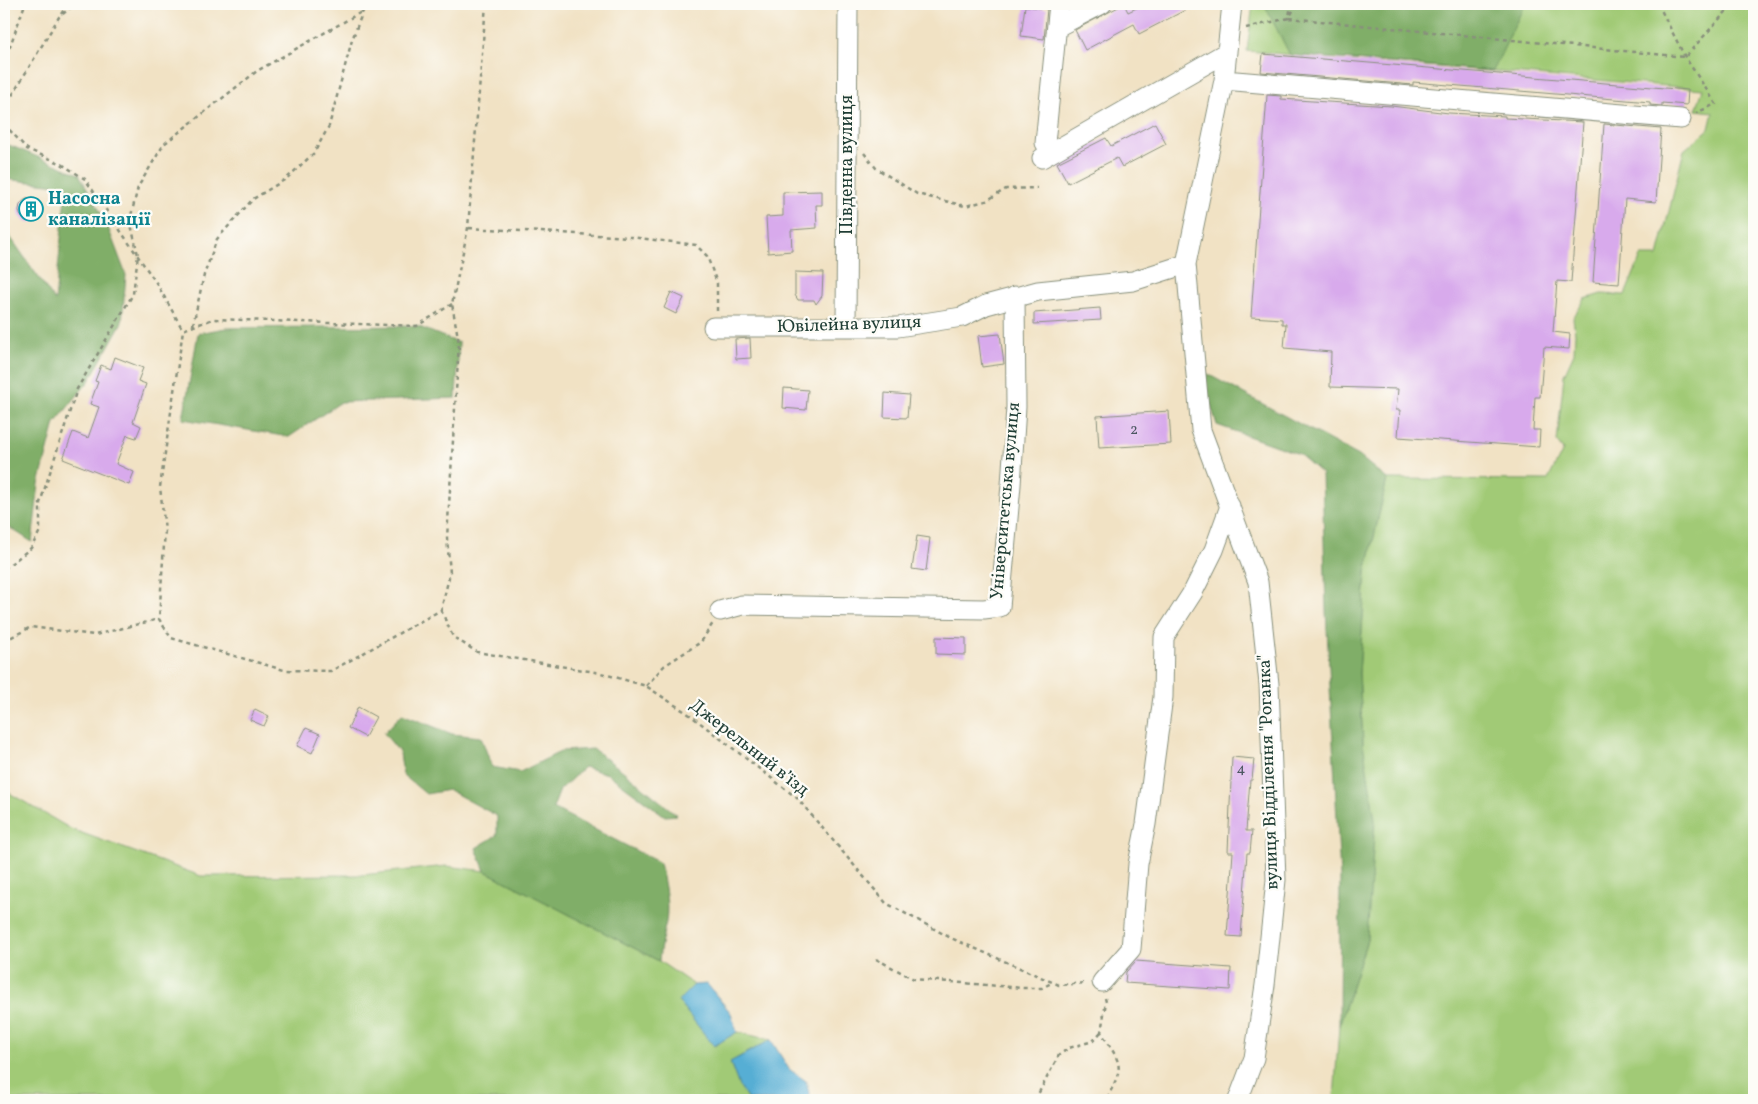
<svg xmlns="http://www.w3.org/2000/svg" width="1758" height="1104" font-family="Vollkorn,serif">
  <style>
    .green { fill: #a1ca76; stroke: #608455 }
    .forest { fill: #80ae67; stroke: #50764e }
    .water { fill: #57aed4; stroke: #3b7684 }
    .building { fill: #d8aaec }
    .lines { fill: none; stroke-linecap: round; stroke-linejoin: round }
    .minor-casing { stroke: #88907c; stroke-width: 21 }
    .path { stroke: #88907c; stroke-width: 2.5; stroke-dasharray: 4 4; stroke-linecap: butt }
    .minor { stroke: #fff; stroke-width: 19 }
    .labels { text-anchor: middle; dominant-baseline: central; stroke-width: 4.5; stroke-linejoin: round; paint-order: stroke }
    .number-label { font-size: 15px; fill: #4d5862 }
    .street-label { font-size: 18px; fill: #1f3d34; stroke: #fdfcf7 }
    .culture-label { font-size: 18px; font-weight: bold; fill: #0d838f; stroke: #fdfcf7; text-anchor: start }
  </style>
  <rect width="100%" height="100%" fill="#fdfcf7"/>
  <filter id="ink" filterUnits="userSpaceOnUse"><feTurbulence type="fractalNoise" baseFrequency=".02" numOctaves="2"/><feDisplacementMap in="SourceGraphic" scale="10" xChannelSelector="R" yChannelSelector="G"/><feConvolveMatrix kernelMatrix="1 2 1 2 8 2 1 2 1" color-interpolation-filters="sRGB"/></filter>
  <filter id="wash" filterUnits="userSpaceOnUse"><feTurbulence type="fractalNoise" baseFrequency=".0096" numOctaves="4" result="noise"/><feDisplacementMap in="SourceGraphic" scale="20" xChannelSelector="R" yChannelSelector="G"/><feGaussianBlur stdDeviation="1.12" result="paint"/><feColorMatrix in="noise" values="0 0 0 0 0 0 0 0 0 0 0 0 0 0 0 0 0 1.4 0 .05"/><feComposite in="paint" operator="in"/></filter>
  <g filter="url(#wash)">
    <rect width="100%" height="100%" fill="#f1e2c4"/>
    <path class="green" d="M 1253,4 L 1754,4 L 1754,1100 L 1334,1100 L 1339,1026 L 1367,940 L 1363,743 L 1359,673 L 1366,572 L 1387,479 L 1548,480 L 1563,450 L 1557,442 L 1564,375 L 1574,353 L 1575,333 L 1573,318 L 1585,299 L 1601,294 L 1625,295 L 1641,256 L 1658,256 L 1684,150 L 1709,129 L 1713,112 L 1696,110 L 1703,89 L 1247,51 Z
      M 4,790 L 71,829 L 201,876 L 362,875 L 447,866 L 485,871 L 659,961 L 694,985 L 678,1001 L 714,1046 L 737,1032 L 771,1040 L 730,1062 L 739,1086 L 748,1100 L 4,1100 Z"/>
    <path class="forest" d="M 1266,4 L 1525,4 L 1493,71 L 1290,55 L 1266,8 Z
      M 9,145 L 79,174 L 106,222 L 126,275 L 122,322 L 89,381 L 55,423 L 39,484 L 32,542 L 4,524 L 4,228 L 55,301 L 66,186 L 4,179 L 4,147 Z
      M 417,326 L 459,343 L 456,398 L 341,402 L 289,437 L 183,419 L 198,333 L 226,328 Z
      M 1200,370 L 1359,456 L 1387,479 L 1366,572 L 1359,673 L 1363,743 L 1375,820 L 1367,940 L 1339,1026 L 1340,877 L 1326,610 L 1322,474 L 1299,454 L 1217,425 Z
      M 402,714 L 452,734 L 481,737 L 492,767 L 520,772 L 562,751 L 593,749 L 623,771 L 677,815 L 665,816 L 608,774 L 584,767 L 560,790 L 553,808 L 660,863 C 664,882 669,901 666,922 C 663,935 660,947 659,961 L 485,871 L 476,848 L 497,835 L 497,816 L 449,790 L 426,794 L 403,775 L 400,753 L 384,733 Z"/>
    <path class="water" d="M 707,984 L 731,1013 L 737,1032 L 714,1046 L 678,1001 L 694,985 Z
      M 771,1040 L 789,1069 L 806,1081 L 811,1100 L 748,1100 L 739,1086 L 730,1062 Z"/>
    <g id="blocks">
      <path class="building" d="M 1124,4 L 1128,12 L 1145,4 L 1197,4 L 1139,34 L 1134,24 L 1085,50 L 1075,30 Z
        M 1025,6 L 1047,9 L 1044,39 L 1021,36 Z
        M 1263,54 L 1688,90 L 1687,105 L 1662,103 L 1662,106 L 1650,105 L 1650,102 L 1413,82 L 1413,85 L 1261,72 Z
        M 1267,95 L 1281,96 L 1281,99 L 1391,106 L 1449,113 L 1505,116 L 1505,118 L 1583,122 L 1571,282 L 1557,281 L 1553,332 L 1570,334 L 1569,349 L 1544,347 L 1540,397 L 1535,397 L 1533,430 L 1540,430 L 1539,447 L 1398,437 L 1400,410 L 1396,410 L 1398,389 L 1330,387 L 1331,352 L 1284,348 L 1286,324 L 1282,324 L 1282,319 L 1251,317 Z
        M 1155,123 L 1166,144 L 1122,167 L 1117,158 L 1068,183 L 1057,163 L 1106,138 L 1111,146 Z
        M 1604,124 L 1661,129 L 1656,202 L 1625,199 L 1619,284 L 1593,282 Z
        M 822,191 L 822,205 L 816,205 L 817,228 L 791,230 L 792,251 L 768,253 L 766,217 L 783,216 L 783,192 Z
        M19 210a12 12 0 1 1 24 0a12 12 0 1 1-24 0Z
        M 795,272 L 823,273 L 822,296 L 816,304 L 814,300 L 798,300 L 795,295 Z
        M 671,292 L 684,298 L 676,314 L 664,308 Z
        M 1100,308 L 1101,320 L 1034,324 L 1034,313 Z
        M 1000,334 L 1004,364 L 982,367 L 978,336 Z
        M 750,338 L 751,358 L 736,359 L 735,339 Z
        M 115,357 L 143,368 L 138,381 L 146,384 L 133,422 L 141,426 L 136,438 L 127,435 L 116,464 L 134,472 L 129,485 L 63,459 L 73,432 L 88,438 L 99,407 L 90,404 L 98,382 L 95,381 L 101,365 L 111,369 Z
        M 784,388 L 808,390 L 806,410 L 783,408 Z
        M 885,393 L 909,395 L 907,418 L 884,417 Z
        M 1169,411 L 1171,444 L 1099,448 L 1097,416 Z
        M 917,536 L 930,538 L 926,571 L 912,569 Z
        M 936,637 L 966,638 L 966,655 L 936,654 Z
        M 358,707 L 376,717 L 365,737 L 348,728 Z
        M 255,709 L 269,716 L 264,726 L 250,720 Z
        M 306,728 L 320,734 L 312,753 L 297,746 Z
        M 1232,757 L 1254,759 L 1252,780 L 1250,780 L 1246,831 L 1252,831 L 1250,853 L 1247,853 L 1241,937 L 1227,936 L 1233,852 L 1228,852 Z
        M 1136,961 L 1231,968 L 1230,990 L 1125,983 L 1126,972 Z"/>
    </g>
  </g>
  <g filter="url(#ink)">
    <use href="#blocks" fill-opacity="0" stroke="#88907c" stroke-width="1"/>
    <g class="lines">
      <g class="minor-casing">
        <path id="minor" d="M 1232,4 L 1224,80 L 1186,264 L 1201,430 L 1258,582 L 1269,684 L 1276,880 L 1265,985 L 1254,1058 L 1238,1100
          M 1057,27 L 1102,4
          M 1224,80 L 1681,119
          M 1045,143 L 1059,4
          M 1042,158 L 1227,52
          M 846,326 L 848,4
          M 713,327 L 898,327 L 962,317 L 986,305 L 1038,291 L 1133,281 L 1186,264
          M 720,611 L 742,605 L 984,609 L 1000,607 L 1011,485 L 1016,407 L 1015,296
          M 1102,982 L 1131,949 L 1138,864 L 1146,824 L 1163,697 L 1164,637 L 1193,592 L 1214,550 L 1230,506"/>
      </g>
      <path class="path" d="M 1297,4 L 1289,18 L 1685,57 L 1733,4
        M 1658,4 L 1685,57 L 1716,104 L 1696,113
        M 61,14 L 68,4
        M 1246,28 L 1289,18 L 1291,4
        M 4,63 L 25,4
        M 4,109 L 59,17 L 75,4
        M 4,124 L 27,149 L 60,163 L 85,179 L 157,284 L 183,330
        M 864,153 L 876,168 L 917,194 L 965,206 L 986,201 L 1006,189 L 1037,188
        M 469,228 L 631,237 L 696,245 L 707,256 L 717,283 L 717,311
        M 452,304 L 417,326 L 213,319 L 183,330 L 160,487 L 165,530 L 159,619 L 171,638 L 284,670 L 331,671 L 441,610 L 450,573 L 447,538 L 459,343 L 452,304 L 468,228 L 486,4
        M 193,325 L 204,275 L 217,239 L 253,199 L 286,179 L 314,153 L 329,126 L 352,40 L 363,11 L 374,4
        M 4,569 L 31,548 L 40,531 L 40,503 L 77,389 L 133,294 L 138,255 L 130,220 L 138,187 L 164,144 L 257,71 L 363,11
        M 441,610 L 453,637 L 477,652 L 601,673 L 646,686 L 690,715 L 797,798 L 886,903 L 951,938 L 1059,985 L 1087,983
        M 4,641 L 31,627 L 95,635 L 159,619
        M 646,686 L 664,666 L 701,642 L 713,623
        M 876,959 L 914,979 L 1023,988 L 1042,988 L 1053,982
        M 1105,998 L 1106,1002 L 1101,1032 C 1122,1066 1125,1064 1106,1100
        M 1035,1100 L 1059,1055 L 1069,1048 L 1093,1041 L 1101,1032"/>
      <use href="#minor" class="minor"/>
    </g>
  </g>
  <defs>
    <g id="building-ring" transform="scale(1.25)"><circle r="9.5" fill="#fdfcf7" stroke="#0f9aa8" stroke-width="1.5"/><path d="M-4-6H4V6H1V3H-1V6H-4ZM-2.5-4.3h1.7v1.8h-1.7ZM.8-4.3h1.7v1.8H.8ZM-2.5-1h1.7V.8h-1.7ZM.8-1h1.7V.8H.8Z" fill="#0f9aa8"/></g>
  </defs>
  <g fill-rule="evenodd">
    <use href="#building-ring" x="31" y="209"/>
  </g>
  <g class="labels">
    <g class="number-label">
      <text x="1134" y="430">2</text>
      <text x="1241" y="769">4</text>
    </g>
    <g class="street-label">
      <text transform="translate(847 165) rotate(-90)">Південна вулиця</text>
      <text transform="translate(849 325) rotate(-2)">Ювілейна вулиця</text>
      <text transform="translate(1006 501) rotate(-85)">Університетська вулиця</text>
      <text transform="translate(749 748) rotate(38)">Джерельний в’їзд</text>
      <text transform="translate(1269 772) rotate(-92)">вулиця Відділення "Роганка"</text>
    </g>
    <g class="culture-label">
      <text x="48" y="199">Насосна<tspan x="48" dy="21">каналізації</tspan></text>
    </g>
  </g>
  <rect width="1758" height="1104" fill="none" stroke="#fdfcf7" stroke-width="20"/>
</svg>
